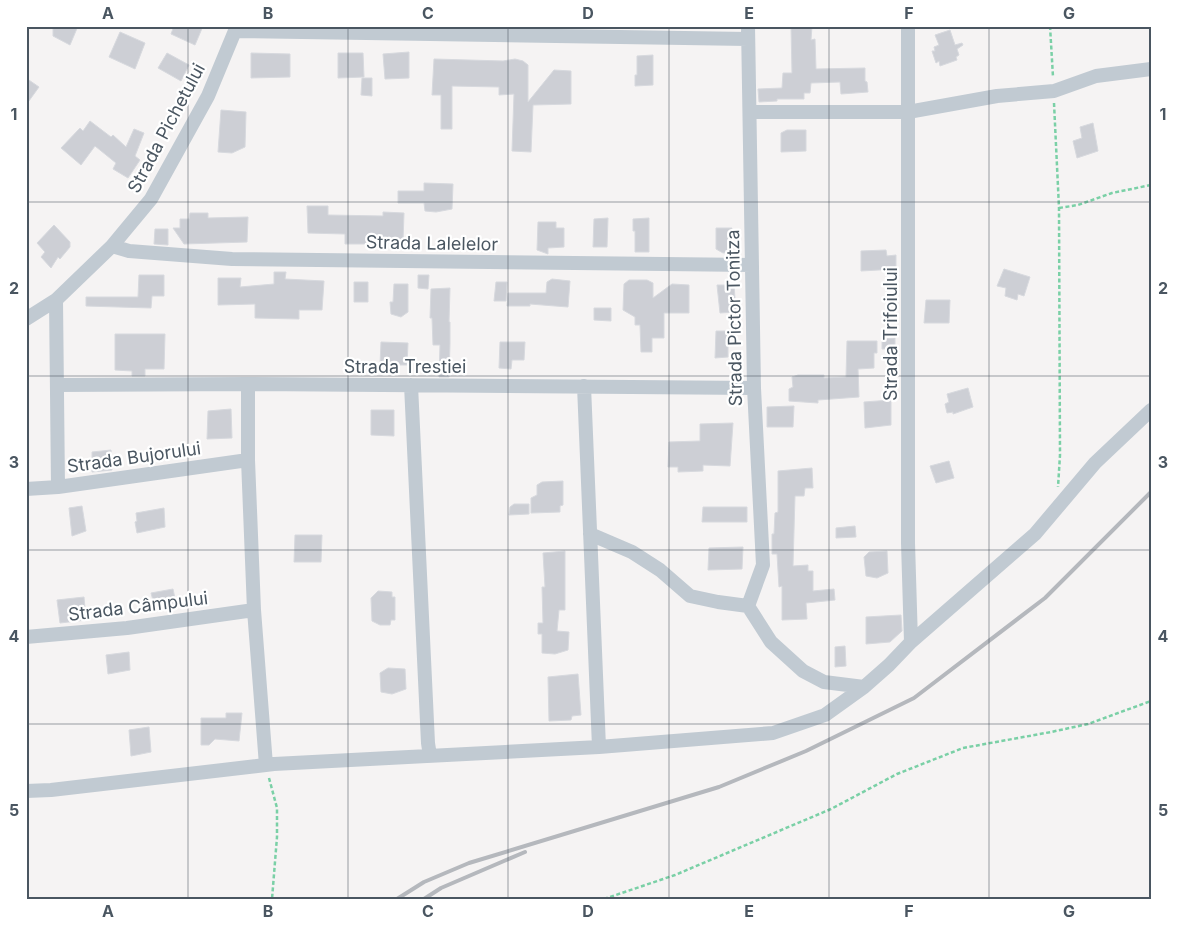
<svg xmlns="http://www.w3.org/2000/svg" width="1177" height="925" font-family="Inter,sans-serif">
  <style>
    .building { fill: #cdcfd5; stroke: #d7d9de }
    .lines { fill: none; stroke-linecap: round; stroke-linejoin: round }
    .path { stroke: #7ad0a6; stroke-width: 2.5; stroke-dasharray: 4 2.5; stroke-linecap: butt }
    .minor { stroke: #c1cad2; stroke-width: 14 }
    .rail { stroke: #b5b8bd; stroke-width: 4 }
    .grid { fill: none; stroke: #4a5661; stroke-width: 1; stroke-opacity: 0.55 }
    .labels { text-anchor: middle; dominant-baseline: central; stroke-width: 4.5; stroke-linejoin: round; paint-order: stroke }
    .street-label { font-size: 18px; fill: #4a5661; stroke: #fff }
    .neatline { fill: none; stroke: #4a5661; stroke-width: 2 }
    .grid-label { font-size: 16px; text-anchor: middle; font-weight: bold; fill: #4a5661 }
  </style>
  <rect width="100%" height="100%" fill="#f5f3f3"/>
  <path class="building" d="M 53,26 L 78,26 L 70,45 L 53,36 Z
    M 174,26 L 203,26 L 195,45 L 171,34 Z
    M 791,26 L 812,26 L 811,40 L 815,39 L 816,69 L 865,68 L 865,81 L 867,82 L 868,92 L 841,94 L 840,82 L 811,83 L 810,93 L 804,93 L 804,99 L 777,99 L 777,101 L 759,102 L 758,89 L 782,88 L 783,73 L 792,73 Z
    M 950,30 L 955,45 L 962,43 L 963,45 L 957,49 L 959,55 L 956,57 L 957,60 L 940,66 L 939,61 L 936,63 L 932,51 L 935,51 L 934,47 L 939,45 L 935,35 Z
    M 120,32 L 145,43 L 135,69 L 109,57 Z
    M 409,52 L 409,78 L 385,79 L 383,54 Z
    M 167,53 L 189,65 L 181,81 L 158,68 Z
    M 251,53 L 290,54 L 290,77 L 251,78 Z
    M 338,53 L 363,53 L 364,77 L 338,78 Z
    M 653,55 L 653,85 L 635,86 L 635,75 L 637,75 L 637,56 Z
    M 434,59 L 503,61 L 515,59 L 523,61 L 528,65 L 528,102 L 554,70 L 571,71 L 571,104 L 533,105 L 531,152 L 512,151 L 514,94 L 499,95 L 499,87 L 452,86 L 452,129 L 441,129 L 441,95 L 432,95 Z
    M 26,78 L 39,87 L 26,105 Z
    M 362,78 L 372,78 L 372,96 L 361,95 Z
    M 221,110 L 246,112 L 245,147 L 232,153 L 218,152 Z
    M 90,121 L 111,137 L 113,135 L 126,147 L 134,129 L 144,133 L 135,156 L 140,160 L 128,178 L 113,169 L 116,163 L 95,146 L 81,165 L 61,148 L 80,128 L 83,131 Z
    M 1093,123 L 1098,151 L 1077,158 L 1073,141 L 1082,138 L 1080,127 Z
    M 787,130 L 806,130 L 806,151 L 781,152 L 781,133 Z
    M 424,183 L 453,184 L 452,209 L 436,212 L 425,211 L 424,203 L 398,203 L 398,191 L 424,191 Z
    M 307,206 L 328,206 L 328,215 L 383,216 L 383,212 L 404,213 L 403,241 L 367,239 L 367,244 L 345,244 L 345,234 L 308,233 Z
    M 190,213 L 208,213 L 208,218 L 248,217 L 247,242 L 184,244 L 173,228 L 180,228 L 180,219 L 189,219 Z
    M 608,218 L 607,247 L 593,247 L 594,219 Z
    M 649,218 L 649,252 L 635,252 L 635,231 L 633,231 L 633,219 Z
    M 538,222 L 556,222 L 556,228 L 564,228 L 564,247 L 548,248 L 548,254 L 537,250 Z
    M 54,225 L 70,242 L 70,247 L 60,259 L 58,257 L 51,268 L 41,257 L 45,252 L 37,243 Z
    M 716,228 L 732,228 L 731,252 L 723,253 L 716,249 Z
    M 155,229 L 168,229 L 168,245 L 154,244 Z
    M 886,250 L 887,256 L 896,255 L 896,269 L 861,271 L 861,251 Z
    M 1004,269 L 1030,277 L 1024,296 L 1018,294 L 1017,300 L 1005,296 L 1006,288 L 997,286 Z
    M 274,272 L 286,272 L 285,279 L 324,281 L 322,310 L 299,310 L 299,319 L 255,318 L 255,304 L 218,305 L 218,278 L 241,278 L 240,287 L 274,284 Z
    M 139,275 L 164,275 L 164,296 L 152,296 L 151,308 L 86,306 L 86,297 L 138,297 Z
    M 418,275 L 429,275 L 428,289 L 418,288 Z
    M 552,279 L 570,281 L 568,307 L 530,304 L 530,306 L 507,306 L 508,293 L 546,293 L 547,282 Z
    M 629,280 L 647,280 L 653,283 L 653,298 L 672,284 L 689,285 L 689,313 L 664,313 L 664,338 L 652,338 L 652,352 L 641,352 L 640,325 L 635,325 L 635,317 L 623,310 L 624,284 Z
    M 354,282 L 368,282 L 368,302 L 354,302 Z
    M 496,282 L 507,282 L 506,301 L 494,301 Z
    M 394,284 L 408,284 L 408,312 L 401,317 L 391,314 L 390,302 L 393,302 Z
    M 717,285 L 734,285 L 736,312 L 720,313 Z
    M 450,288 L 449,322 L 450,322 L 450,343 L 449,377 L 439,377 L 440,345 L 433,345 L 432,318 L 430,318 L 431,289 Z
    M 926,300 L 950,300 L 949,323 L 924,323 Z
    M 594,308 L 611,308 L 611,321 L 594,320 Z
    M 716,331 L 728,331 L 728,357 L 715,358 Z
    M 115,334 L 165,334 L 164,369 L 145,369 L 145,376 L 132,376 L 132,371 L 115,370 Z
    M 895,338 L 895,349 L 882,349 L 882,339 Z
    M 847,341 L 877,341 L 877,353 L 874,353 L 874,368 L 858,369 L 859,397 L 818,400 L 818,403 L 789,401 L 789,389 L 793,387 L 792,377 L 798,375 L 824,375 L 824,378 L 846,377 Z
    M 381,342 L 408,343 L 407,365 L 380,365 Z
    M 500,342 L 525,342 L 524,360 L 512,360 L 511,369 L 499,368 Z
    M 968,388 L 973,407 L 953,414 L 953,412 L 947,413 L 945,404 L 949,402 L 947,394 Z
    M 891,400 L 891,425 L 865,428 L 864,402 Z
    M 794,406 L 793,427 L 767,427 L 767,407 Z
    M 231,409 L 232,438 L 207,439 L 208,411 Z
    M 371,410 L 394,410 L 394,436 L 371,435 Z
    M 733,423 L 730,466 L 703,465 L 703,471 L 678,472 L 678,467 L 668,467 L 669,442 L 700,441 L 700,424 Z
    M 111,450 L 112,470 L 92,472 L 92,452 Z
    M 949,461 L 954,478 L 936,483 L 930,466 Z
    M 812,468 L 813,488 L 805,488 L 804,496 L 795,496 L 793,566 L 808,565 L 808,571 L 813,571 L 813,591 L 834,589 L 835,600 L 806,603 L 807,619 L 782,620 L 782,586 L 779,587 L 777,554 L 772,554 L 772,534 L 774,534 L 775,513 L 778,512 L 778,471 Z
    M 563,481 L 563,505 L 560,506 L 560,512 L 531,513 L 531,498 L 537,495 L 537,485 L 542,482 Z
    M 514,504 L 529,504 L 529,514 L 509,515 L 510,507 Z
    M 82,506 L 86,531 L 72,536 L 69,508 Z
    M 703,507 L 747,507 L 747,522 L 702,522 Z
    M 164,508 L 165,527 L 137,533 L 135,522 L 137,521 L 136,513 Z
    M 855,526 L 856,537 L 836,538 L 836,528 Z
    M 295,535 L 322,535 L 321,562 L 294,562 Z
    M 743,547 L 742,569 L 708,570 L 709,548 Z
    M 565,551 L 565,610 L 559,610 L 557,631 L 569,632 L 568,650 L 555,654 L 542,653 L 542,634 L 538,634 L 538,623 L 543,623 L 542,587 L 545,587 L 543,553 Z
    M 887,551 L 888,573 L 877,578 L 866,576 L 864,557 L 869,552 Z
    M 173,589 L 176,603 L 155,608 L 151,593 Z
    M 378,591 L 392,592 L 392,597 L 395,597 L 395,620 L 391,620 L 390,625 L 380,625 L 372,621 L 371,598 Z
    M 84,597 L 86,620 L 60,623 L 57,600 Z
    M 901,615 L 902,631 L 890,642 L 866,644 L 866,617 Z
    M 845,646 L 846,666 L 835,667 L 835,647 Z
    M 129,652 L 130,670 L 108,674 L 106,655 Z
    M 388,668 L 405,669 L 406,689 L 392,694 L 381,692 L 380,673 Z
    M 578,674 L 581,715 L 572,716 L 571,720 L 549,721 L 548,677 Z
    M 226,713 L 242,713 L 239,741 L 215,739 L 209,745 L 201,745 L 201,718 L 226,718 Z
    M 149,727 L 151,752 L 131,756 L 129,730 Z"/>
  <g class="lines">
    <path class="path" d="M 1050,26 L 1053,77
      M 1054,103 L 1059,208 L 1060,455 L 1058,487
      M 1059,208 L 1078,205 L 1112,193 L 1151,185
      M 269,778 L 277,808 L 277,837 L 272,899
      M 604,899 L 675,875 L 831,809 L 897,774 L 963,748 L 1051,732 L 1088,724 L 1151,701"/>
    <path class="minor" d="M 908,26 L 908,543 L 911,642
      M 235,31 L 748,39
      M 750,112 L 908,112 L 997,96 L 1054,91 L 1096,76 L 1151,69
      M 112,246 L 129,251 L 232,259 L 752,265
      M 56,300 L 58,487
      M 26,319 L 56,300 L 112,246 L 151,199 L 208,96 L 237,26
      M 248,384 L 248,460 L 254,610 L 266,765
      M 57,385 L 248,384 L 754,388
      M 411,385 L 428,743 L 430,756
      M 584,386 L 599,747
      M 26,489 L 58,487 L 248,460
      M 590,534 L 632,552 L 660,570 L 690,596 L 718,602 L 748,606 L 771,642 L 803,671 L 824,682 L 864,687
      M 748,606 L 763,565 L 754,388 L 748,26
      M 26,637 L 127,628 L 254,610
      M 26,791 L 51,790 L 274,764 L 599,747 L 773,733 L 825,715 L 864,687 L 889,665 L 911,642 L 1035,534 L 1095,463 L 1151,410"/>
    <path class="rail" d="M 397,899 L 424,882 L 469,863 L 719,787 L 806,751 L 914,698 L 1045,598 L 1151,492
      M 424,899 L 441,888 L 525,852"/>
  </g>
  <path class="grid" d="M 188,26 L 188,899M 348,26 L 348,899M 508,26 L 508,899M 669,26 L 669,899M 829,26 L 829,899M 989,26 L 989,899M 26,202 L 1151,202M 26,376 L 1151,376M 26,550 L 1151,550M 26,724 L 1151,724"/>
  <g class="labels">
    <g class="street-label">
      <text transform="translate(166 128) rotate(-62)">Strada Pichetului</text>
      <text transform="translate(432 243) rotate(1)">Strada Lalelelor</text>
      <text transform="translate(734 318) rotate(-91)">Strada Pictor Tonitza</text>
      <text transform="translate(890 334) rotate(-90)">Strada Trifoiului</text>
      <text x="405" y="366">Strada Trestiei</text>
      <text transform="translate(134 457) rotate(-8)">Strada Bujorului</text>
      <text transform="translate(138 606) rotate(-7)">Strada Câmpului</text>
    </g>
  </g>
  <rect width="1177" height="925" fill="none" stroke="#ffffff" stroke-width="55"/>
  <rect x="28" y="28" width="1122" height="870" class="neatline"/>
  <g class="grid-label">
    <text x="108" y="19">A</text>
    <text x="268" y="19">B</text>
    <text x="428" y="19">C</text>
    <text x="588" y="19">D</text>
    <text x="749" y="19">E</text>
    <text x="909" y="19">F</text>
    <text x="1069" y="19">G</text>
    <text x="14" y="120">1</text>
    <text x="1163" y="120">1</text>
    <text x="14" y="294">2</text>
    <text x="1163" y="294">2</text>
    <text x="14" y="468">3</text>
    <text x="1163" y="468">3</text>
    <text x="14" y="642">4</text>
    <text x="1163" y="642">4</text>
    <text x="14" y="816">5</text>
    <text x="1163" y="816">5</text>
    <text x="108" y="917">A</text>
    <text x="268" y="917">B</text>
    <text x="428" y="917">C</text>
    <text x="588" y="917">D</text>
    <text x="749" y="917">E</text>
    <text x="909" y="917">F</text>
    <text x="1069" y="917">G</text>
  </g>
</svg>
